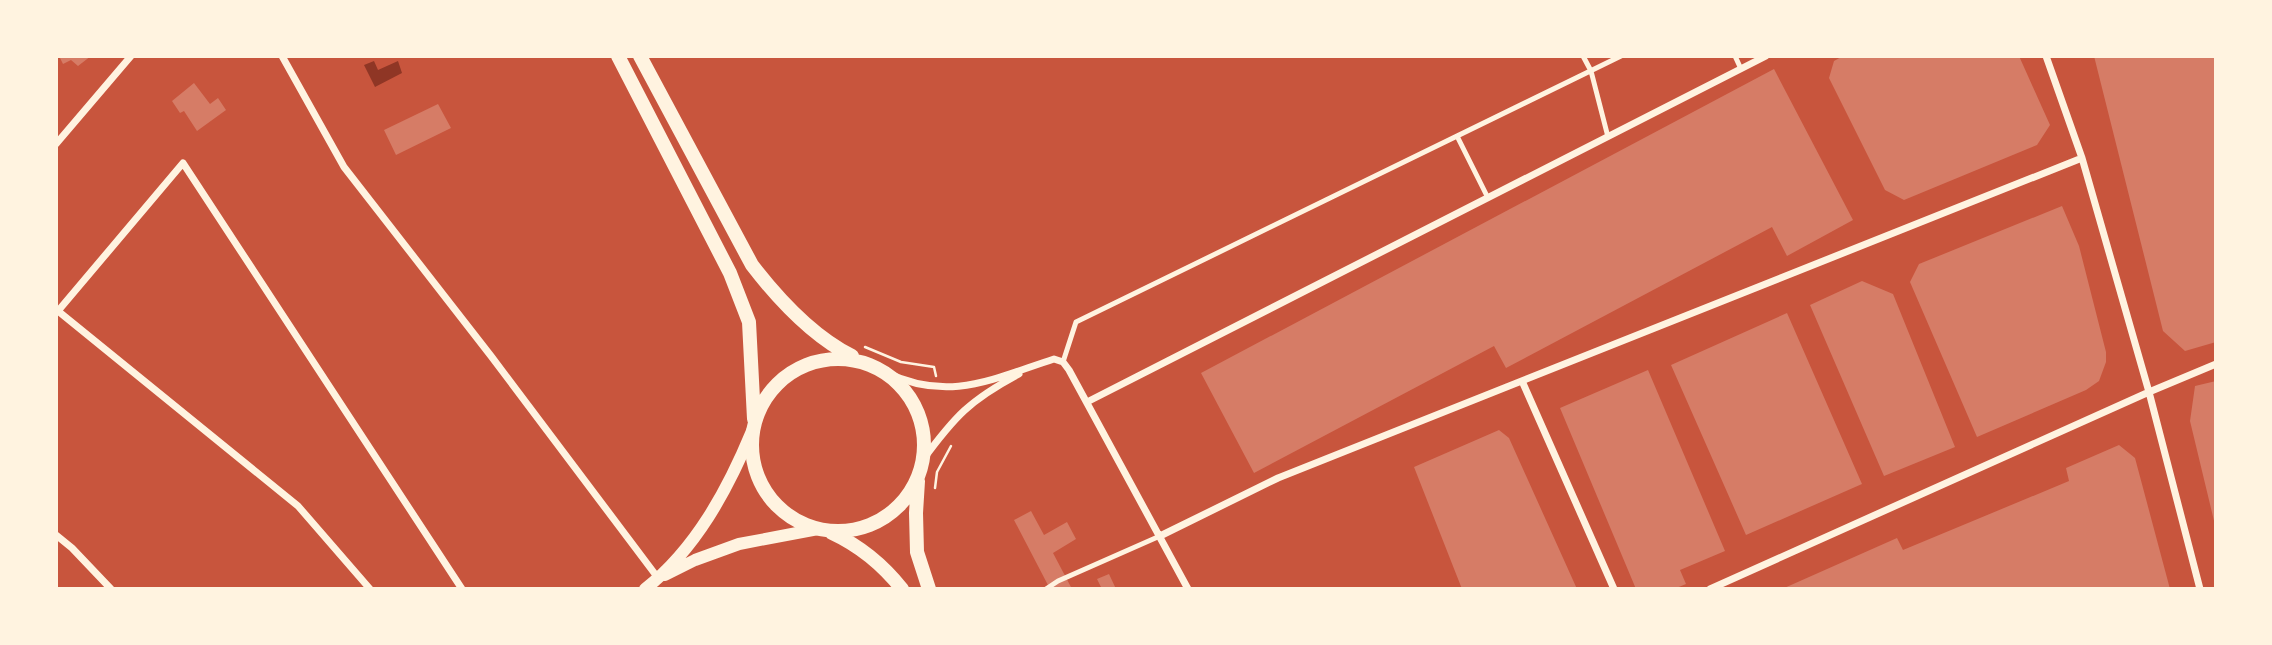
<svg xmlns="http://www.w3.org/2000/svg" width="2272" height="645" font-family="'Libre Baskerville',serif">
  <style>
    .water { fill: #8f3625 }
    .building { fill: #d67c66 }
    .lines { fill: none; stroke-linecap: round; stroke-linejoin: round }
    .path { stroke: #fff3e0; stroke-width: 2.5 }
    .service { stroke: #fff3e0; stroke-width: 5 }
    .minor { stroke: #fff3e0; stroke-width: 7 }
    .tertiary { stroke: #fff3e0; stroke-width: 12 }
    .secondary { stroke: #fff3e0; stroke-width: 14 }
  </style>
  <rect width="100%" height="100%" fill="#c8553d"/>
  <path class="water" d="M 374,61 L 378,70 L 398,61 L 402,73 L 375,87 L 364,65 Z"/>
  <path class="building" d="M 59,56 L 91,56 L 78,66 L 71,60 L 63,64 Z
    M 1843,56 L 2019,56 L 2050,125 L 2037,145 L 1904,200 L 1885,190 L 1829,78 L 1834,61 Z
    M 2094,56 L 2215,56 L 2216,342 L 2185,351 L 2163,331 Z
    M 1774,69 L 1853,220 L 1787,256 L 1772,227 L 1506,368 L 1494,346 L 1254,473 L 1201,373 Z
    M 194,83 L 210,104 L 218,98 L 226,110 L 197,131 L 184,111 L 180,113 L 172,101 Z
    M 438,104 L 451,128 L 396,155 L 384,130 Z
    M 2062,206 L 2079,246 L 2106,352 L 2106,362 L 2099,381 L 2086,390 L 1977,437 L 1910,282 L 1919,264 Z
    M 1862,281 L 1893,294 L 1955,447 L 1884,476 L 1810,305 Z
    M 1787,313 L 1862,484 L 1746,535 L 1671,365 Z
    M 1648,370 L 1725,551 L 1680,570 L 1686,584 L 1674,589 L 1636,589 L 1560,408 Z
    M 2216,381 L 2216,525 L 2215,525 L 2190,421 L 2195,386 Z
    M 1499,430 L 1509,438 L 1577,589 L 1462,589 L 1414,467 Z
    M 2119,445 L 2135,458 L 2170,589 L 1782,589 L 1897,538 L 1903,550 L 2069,481 L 2066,468 Z
    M 1031,511 L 1044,535 L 1067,522 L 1076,539 L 1053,553 L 1072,589 L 1050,589 L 1014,520 Z
    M 1109,574 L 1116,589 L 1102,589 L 1097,579 Z"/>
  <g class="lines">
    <path class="path" d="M 865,347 L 901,362 L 934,367 L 936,376
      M 935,488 L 937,472 L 951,446"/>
    <path class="service" d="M 1583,56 L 1591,71 L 1608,137
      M 1735,56 L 1741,69
      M 1457,136 L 1488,198
      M 1063,362 L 1076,322 L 1621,56
      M 1046,589 L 1058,581 L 1160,536"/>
    <path class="minor" d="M 282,56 L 344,167 L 491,356 L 658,578
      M 2046,56 L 2082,158 L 2149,392 L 2200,589
      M 56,144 L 131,56
      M 885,372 C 949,403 992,379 1054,359 L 1063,362 L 1069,370 L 1188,589
      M 1522,381 L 1614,589
      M 1087,402 L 1766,56
      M 922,461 C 955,416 970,400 1019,374
      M 56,535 L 72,548 L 111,589
      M 1160,536 L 1278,478 L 2082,158
      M 370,589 L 298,506 L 58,311 L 183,163 L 462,589
      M 1710,589 L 2149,392 L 2216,364"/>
    <path class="tertiary" d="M 665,575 L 695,560 L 739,544 L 818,529
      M 645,589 C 696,549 728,489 752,431"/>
    <path class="secondary" d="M 618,56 L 730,273 L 749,322 L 754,419
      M 640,56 L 752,265 C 779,300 812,336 852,356
      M752 445a86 86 0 1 1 172 0a86 86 0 1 1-172 0Z
      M 918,481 L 916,513 L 917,552 L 929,589
      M 832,533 C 860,546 883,565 902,589"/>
  </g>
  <rect width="2272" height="645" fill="none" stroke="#fff3e0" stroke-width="116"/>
</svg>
